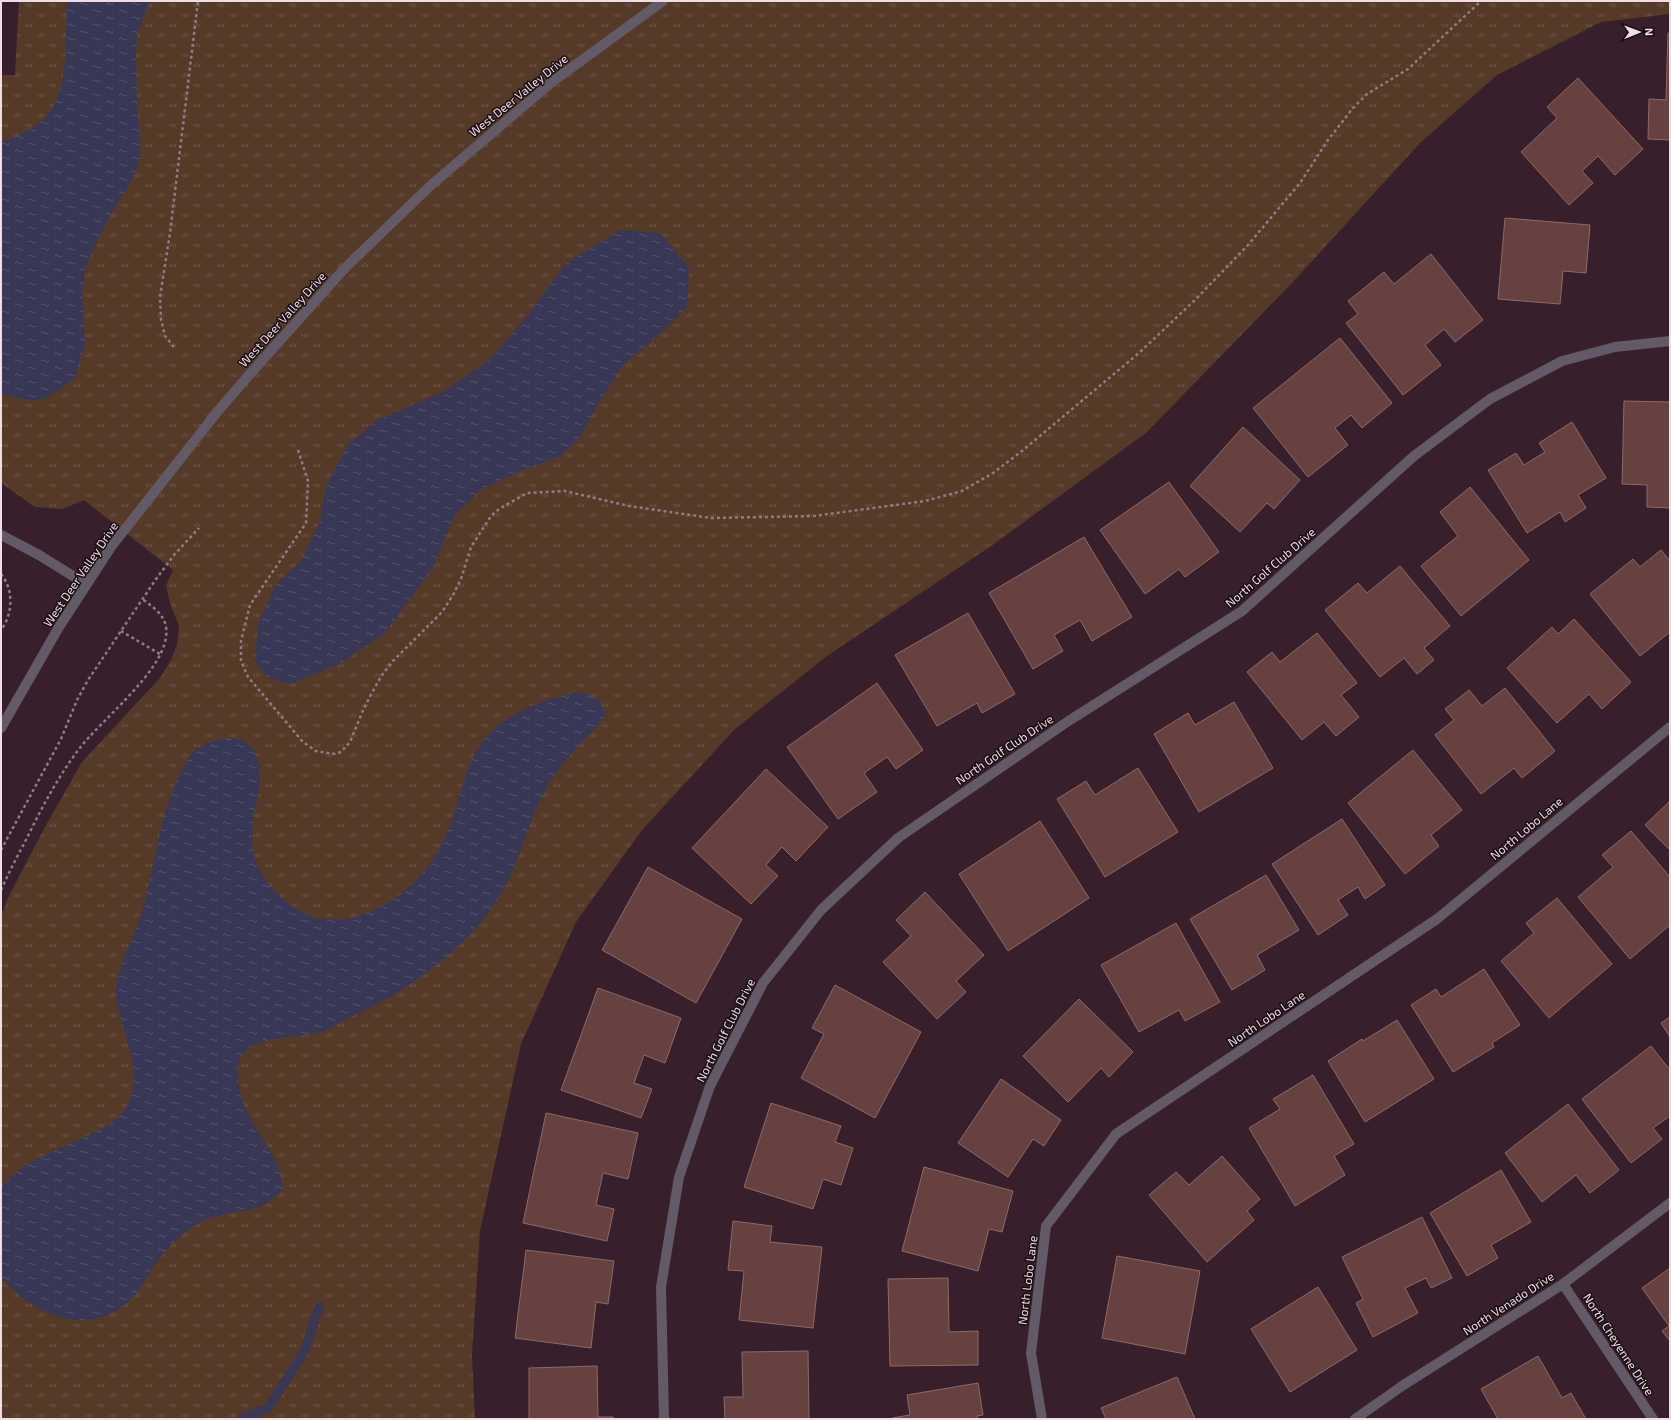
<svg xmlns="http://www.w3.org/2000/svg" width="1671" height="1420" font-family="'Exo 2',sans-serif">
  <style>
    .grass { fill: url(#grass-tufts) }
    .water { fill: url(#water-ripples) }
    .lines { fill: none; stroke-linecap: round; stroke-linejoin: round }
    .stream { stroke: #383756; stroke-width: 9 }
    .building { fill: #66413f; stroke: #8d6a68 }
    .path { stroke: #917b86; stroke-width: 2.5; stroke-dasharray: 3 3; stroke-linecap: butt }
    .minor { stroke: #635a67; stroke-width: 10 }
    .minor-bridge { stroke: #635a67; stroke-width: 10 }
    .labels { text-anchor: middle; dominant-baseline: central; stroke-width: 3; stroke-linejoin: round; paint-order: stroke }
    .street-label { font-size: 12px; fill: #f0dee6; stroke: #180d12 }
  </style>
  <defs>
    <pattern id="grass-tufts" width="24" height="20" patternUnits="userSpaceOnUse"><rect width="24" height="20" fill="#553a28"/><path d="M3 7l-1-3M5 7V3M7 7l1-3M15 17l-1-3M17 17v-4M19 17l1-3" fill="none" stroke="#6e5647"/></pattern>
    <pattern id="water-ripples" width="26" height="14" patternUnits="userSpaceOnUse"><rect width="26" height="14" fill="#383756"/><path d="M2 4q2-2 4 0t4 0M15 11q2-2 4 0t4 0" fill="none" stroke="#55546e"/></pattern>
  </defs>
  <rect width="100%" height="100%" fill="#381f2c"/>
  <path class="grass" d="M 19,1 L 1670,1 L 1670,14 L 1601,22 L 1497,75 L 1420,143 L 1292,283 L 1147,432 L 994,544 L 827,656 L 735,729 L 642,830 L 576,922 L 521,1044 L 480,1231 L 472,1355 L 475,1419 L 1,1419 L 1,916 L 8,898 L 45,827 L 82,762 L 160,678 L 171,660 L 177,645 L 179,626 L 170,603 L 166,586 L 173,570 L 84,500 L 62,509 L 35,507 L 1,483 L 1,75 L 15,75 Z"/>
  <path class="water" d="M 67,1 L 150,1 L 137,34 L 136,50 L 137,104 L 140,139 L 140,160 L 132,180 L 111,214 L 93,249 L 85,268 L 82,293 L 85,343 L 75,378 L 52,395 L 40,400 L 26,400 L 1,394 L 1,142 C 16,137 30,131 42,121 C 71,96 65,36 67,1 Z
    M 620,230 L 660,233 L 689,268 L 687,307 L 660,334 L 624,364 L 600,400 L 580,437 L 560,456 L 520,471 L 479,491 L 454,516 L 433,567 L 385,633 L 340,664 L 290,684 L 267,677 L 255,661 L 258,625 L 275,586 L 301,561 L 320,521 L 326,486 L 349,443 L 379,419 L 443,392 L 489,360 L 527,316 L 566,263 Z
    M 578,692 L 590,695 L 599,700 L 606,715 C 586,739 564,759 548,785 C 532,812 524,844 512,872 C 489,925 445,962 398,992 C 380,1004 360,1012 341,1022 C 337,1024 332,1028 327,1030 C 306,1039 250,1034 240,1058 C 237,1064 237,1074 238,1081 C 242,1117 262,1132 276,1162 C 280,1170 281,1179 283,1188 C 260,1220 228,1206 199,1223 C 184,1232 173,1242 162,1255 C 153,1266 147,1279 138,1291 C 119,1315 91,1326 60,1317 C 34,1308 19,1298 1,1277 L 1,1188 C 23,1160 60,1149 91,1134 C 105,1127 119,1121 127,1106 C 143,1078 127,1044 120,1015 C 119,1008 116,1000 116,992 C 117,965 134,940 141,915 C 157,863 159,804 189,758 C 195,748 206,743 217,740 C 259,731 263,765 258,796 C 257,804 254,811 253,819 C 252,828 252,839 253,848 C 256,878 281,901 306,914 C 310,916 313,918 316,919 C 317,919 327,919 328,919 C 336,919 344,920 352,918 C 362,915 380,908 390,902 C 419,884 441,852 452,820 C 461,794 465,767 482,743 C 503,713 543,700 578,692 Z"/>
  <g class="lines">
    <path class="stream" d="M 241,1419 L 268,1408 L 304,1352 L 319,1307"/>
  </g>
  <path class="building" d="M 1668,33 L 1670,33 L 1670,140 L 1648,139 L 1649,99 L 1666,100 Z
    M 1578,78 L 1643,149 L 1615,175 L 1598,156 L 1582,171 L 1593,183 L 1569,205 L 1521,152 L 1557,118 L 1547,107 Z
    M 1505,218 L 1590,225 L 1586,273 L 1563,271 L 1560,304 L 1498,299 Z
    M 1431,254 L 1483,320 L 1455,342 L 1444,329 L 1425,345 L 1441,365 L 1403,395 L 1346,323 L 1358,314 L 1348,301 L 1384,272 L 1394,284 Z
    M 1340,338 L 1392,403 L 1362,428 L 1351,415 L 1335,428 L 1348,445 L 1308,477 L 1253,408 Z
    M 1624,401 L 1670,402 L 1670,508 L 1647,507 L 1647,485 L 1622,484 Z
    M 1572,422 L 1606,478 L 1578,495 L 1586,508 L 1565,522 L 1560,512 L 1527,533 L 1488,470 L 1516,453 L 1524,465 L 1545,452 L 1539,443 Z
    M 1243,427 L 1300,480 L 1274,509 L 1267,503 L 1240,532 L 1190,486 Z
    M 1169,482 L 1219,552 L 1185,577 L 1179,569 L 1145,594 L 1100,530 Z
    M 1470,487 L 1529,560 L 1461,616 L 1421,566 L 1458,536 L 1440,512 Z
    M 1084,537 L 1132,617 L 1092,641 L 1080,620 L 1054,635 L 1063,651 L 1033,669 L 989,593 Z
    M 1661,550 L 1670,561 L 1670,632 L 1640,656 L 1590,594 L 1633,559 L 1640,567 Z
    M 1400,566 L 1450,626 L 1424,648 L 1434,660 L 1417,674 L 1404,658 L 1380,677 L 1325,610 L 1358,583 L 1367,593 Z
    M 968,613 L 1015,694 L 982,713 L 977,703 L 937,726 L 895,655 Z
    M 1574,619 L 1631,682 L 1602,709 L 1589,694 L 1557,723 L 1507,668 L 1552,627 L 1558,634 Z
    M 1317,633 L 1357,683 L 1341,695 L 1359,717 L 1336,736 L 1324,722 L 1302,740 L 1247,672 L 1272,652 L 1280,662 Z
    M 877,683 L 923,750 L 896,769 L 887,757 L 864,773 L 877,792 L 838,819 L 787,747 Z
    M 1505,688 L 1555,751 L 1522,778 L 1514,768 L 1481,794 L 1435,735 L 1454,720 L 1445,709 L 1469,690 L 1482,706 Z
    M 1234,702 L 1273,768 L 1199,812 L 1154,734 L 1188,713 L 1195,725 Z
    M 1413,750 L 1462,810 L 1431,835 L 1439,846 L 1405,874 L 1348,803 Z
    M 1138,768 L 1178,832 L 1105,877 L 1057,799 L 1086,781 L 1095,795 Z
    M 766,769 L 828,827 L 796,861 L 782,847 L 766,865 L 778,876 L 751,904 L 692,848 Z
    M 1670,801 L 1670,850 L 1645,825 Z
    M 1342,819 L 1385,885 L 1365,899 L 1358,887 L 1338,900 L 1348,915 L 1318,935 L 1272,864 Z
    M 1040,821 L 1089,898 L 1008,951 L 959,874 Z
    M 1631,831 L 1670,877 L 1670,925 L 1630,959 L 1578,897 L 1613,867 L 1602,855 Z
    M 648,867 L 742,919 L 696,1003 L 602,950 Z
    M 1266,875 L 1299,930 L 1257,955 L 1265,970 L 1232,990 L 1190,919 Z
    M 925,892 L 984,955 L 956,981 L 966,992 L 937,1019 L 883,962 L 911,936 L 896,920 Z
    M 1557,898 L 1612,964 L 1549,1018 L 1501,961 L 1534,933 L 1526,923 Z
    M 1176,923 L 1220,1002 L 1185,1021 L 1179,1010 L 1139,1032 L 1101,965 Z
    M 1484,969 L 1520,1025 L 1492,1043 L 1494,1047 L 1453,1072 L 1411,1005 L 1436,989 L 1441,997 Z
    M 835,985 L 921,1032 L 875,1118 L 801,1078 L 824,1034 L 812,1028 Z
    M 598,988 L 681,1018 L 665,1063 L 644,1055 L 634,1083 L 652,1089 L 641,1118 L 561,1090 Z
    M 1079,999 L 1133,1052 L 1109,1077 L 1101,1068 L 1068,1102 L 1023,1056 Z
    M 1670,1017 L 1670,1037 L 1661,1023 Z
    M 1397,1020 L 1434,1079 L 1365,1122 L 1328,1061 L 1362,1039 L 1363,1041 Z
    M 1651,1046 L 1670,1070 L 1670,1116 L 1653,1128 L 1662,1139 L 1631,1163 L 1582,1099 Z
    M 1313,1075 L 1354,1144 L 1334,1156 L 1345,1175 L 1295,1206 L 1249,1128 L 1280,1109 L 1273,1099 Z
    M 1001,1079 L 1061,1120 L 1044,1146 L 1033,1139 L 1008,1177 L 958,1143 Z
    M 771,1103 L 841,1126 L 835,1142 L 853,1148 L 841,1185 L 823,1179 L 813,1209 L 744,1187 Z
    M 1568,1104 L 1619,1170 L 1590,1193 L 1576,1175 L 1542,1202 L 1505,1153 Z
    M 546,1113 L 638,1133 L 628,1179 L 603,1173 L 596,1205 L 614,1209 L 607,1241 L 523,1223 Z
    M 1222,1156 L 1260,1199 L 1247,1211 L 1254,1220 L 1207,1262 L 1149,1195 L 1176,1172 L 1189,1185 Z
    M 924,1167 L 1013,1191 L 1002,1232 L 989,1229 L 978,1271 L 902,1251 Z
    M 1501,1170 L 1531,1222 L 1491,1245 L 1498,1258 L 1467,1276 L 1430,1213 Z
    M 1422,1217 L 1452,1278 L 1431,1288 L 1426,1278 L 1405,1288 L 1418,1313 L 1373,1337 L 1356,1303 L 1363,1299 L 1342,1257 Z
    M 733,1221 L 772,1226 L 770,1242 L 822,1247 L 813,1328 L 739,1320 L 744,1271 L 728,1270 Z
    M 526,1250 L 614,1261 L 608,1304 L 596,1302 L 591,1348 L 515,1338 Z
    M 1117,1256 L 1200,1271 L 1185,1354 L 1102,1338 Z
    M 1670,1268 L 1670,1341 L 1662,1331 L 1669,1326 L 1642,1288 Z
    M 948,1278 L 949,1332 L 978,1331 L 978,1365 L 890,1366 L 888,1279 Z
    M 1318,1287 L 1357,1350 L 1290,1392 L 1251,1329 Z
    M 808,1351 L 809,1419 L 725,1419 L 724,1397 L 743,1397 L 742,1352 Z
    M 1538,1356 L 1562,1398 L 1571,1393 L 1586,1419 L 1498,1419 L 1481,1389 Z
    M 597,1366 L 598,1417 L 613,1417 L 613,1419 L 529,1419 L 529,1368 Z
    M 1177,1377 L 1195,1419 L 1106,1419 L 1101,1408 Z
    M 978,1383 L 983,1415 L 977,1416 L 978,1419 L 892,1419 L 892,1418 L 910,1415 L 907,1395 Z"/>
  <g class="lines">
    <path class="path" d="M 174,347 L 165,336 L 161,319 L 160,297 L 170,233 L 198,1
      M 298,450 L 308,481 L 306,523 L 250,605 L 241,641 L 241,661 L 248,677 L 303,742 L 316,751 L 335,754 L 341,752 L 350,742 L 364,708 L 380,678 L 391,663 L 442,612 L 453,595 L 461,579 L 471,547 L 491,516 L 499,509 L 527,493 L 565,491 L 629,506 L 711,518 L 814,516 L 925,501 L 962,491 L 993,473 L 1022,451 L 1139,353 L 1196,299 L 1248,245 L 1300,183 L 1328,140 L 1353,108 L 1367,94 L 1408,69 L 1481,1
      M 1,574 C 14,590 13,614 1,630
      M 121,631 L 160,654
      M 1,850 L 61,739 L 77,700 L 88,680 L 156,579 L 174,555 L 199,528
      M 1,890 C 9,872 18,855 27,838 C 42,807 58,777 79,749 C 101,720 161,674 166,637 C 169,618 156,609 142,599"/>
    <path class="minor" d="M 249,375 L 345,268 L 430,186 L 552,82 L 663,1
      M 1,535 L 39,555 L 86,584
      M 1,728 L 59,627 L 111,547 L 218,411
      M 1563,1284 L 1653,1419
      M 664,1419 L 661,1287 L 679,1177 L 710,1086 L 763,983 L 821,910 L 898,838 L 1067,722 L 1242,611 L 1414,456 L 1490,399 L 1562,361 L 1615,347 L 1670,341
      M 1042,1419 L 1031,1353 L 1046,1226 L 1116,1134 L 1437,919 L 1670,727
      M 1355,1419 L 1402,1386 L 1563,1284 L 1670,1203"/>
    <path class="minor-bridge" d="M 218,411 L 249,375"/>
  </g>
  <g class="labels">
    <g class="street-label">
      <text transform="translate(518 95) rotate(-39)">West Deer Valley Drive</text>
      <text transform="translate(282 319) rotate(-48)">West Deer Valley Drive</text>
      <text transform="translate(1270 567) rotate(-41)">North Golf Club Drive</text>
      <text transform="translate(80 574) rotate(-56)">West Deer Valley Drive</text>
      <text transform="translate(1004 749) rotate(-34)">North Golf Club Drive</text>
      <text transform="translate(1526 828) rotate(-40)">North Lobo Lane</text>
      <text transform="translate(1266 1018) rotate(-34)">North Lobo Lane</text>
      <text transform="translate(725 1030) rotate(-63)">North Golf Club Drive</text>
      <text transform="translate(1027 1280) rotate(-83)">North Lobo Lane</text>
      <text transform="translate(1508 1303) rotate(-33)">North Venado Drive</text>
      <text transform="translate(1619 1344) rotate(57)">North Cheyenne Drive</text>
    </g>
  </g>
  <rect width="1671" height="1420" fill="none" stroke="#f0dee6" stroke-width="4"/>
  <g transform="translate(1639 32) rotate(89)" stroke="#180d12" stroke-width="3" paint-order="stroke">
  <path d="M0-3L7 15L0 10L-7 15Z" fill="#f0dee6"/>
  <text y="-6" font-size="11" font-weight="bold" text-anchor="middle" fill="#f0dee6">N</text>
  </g>
</svg>
